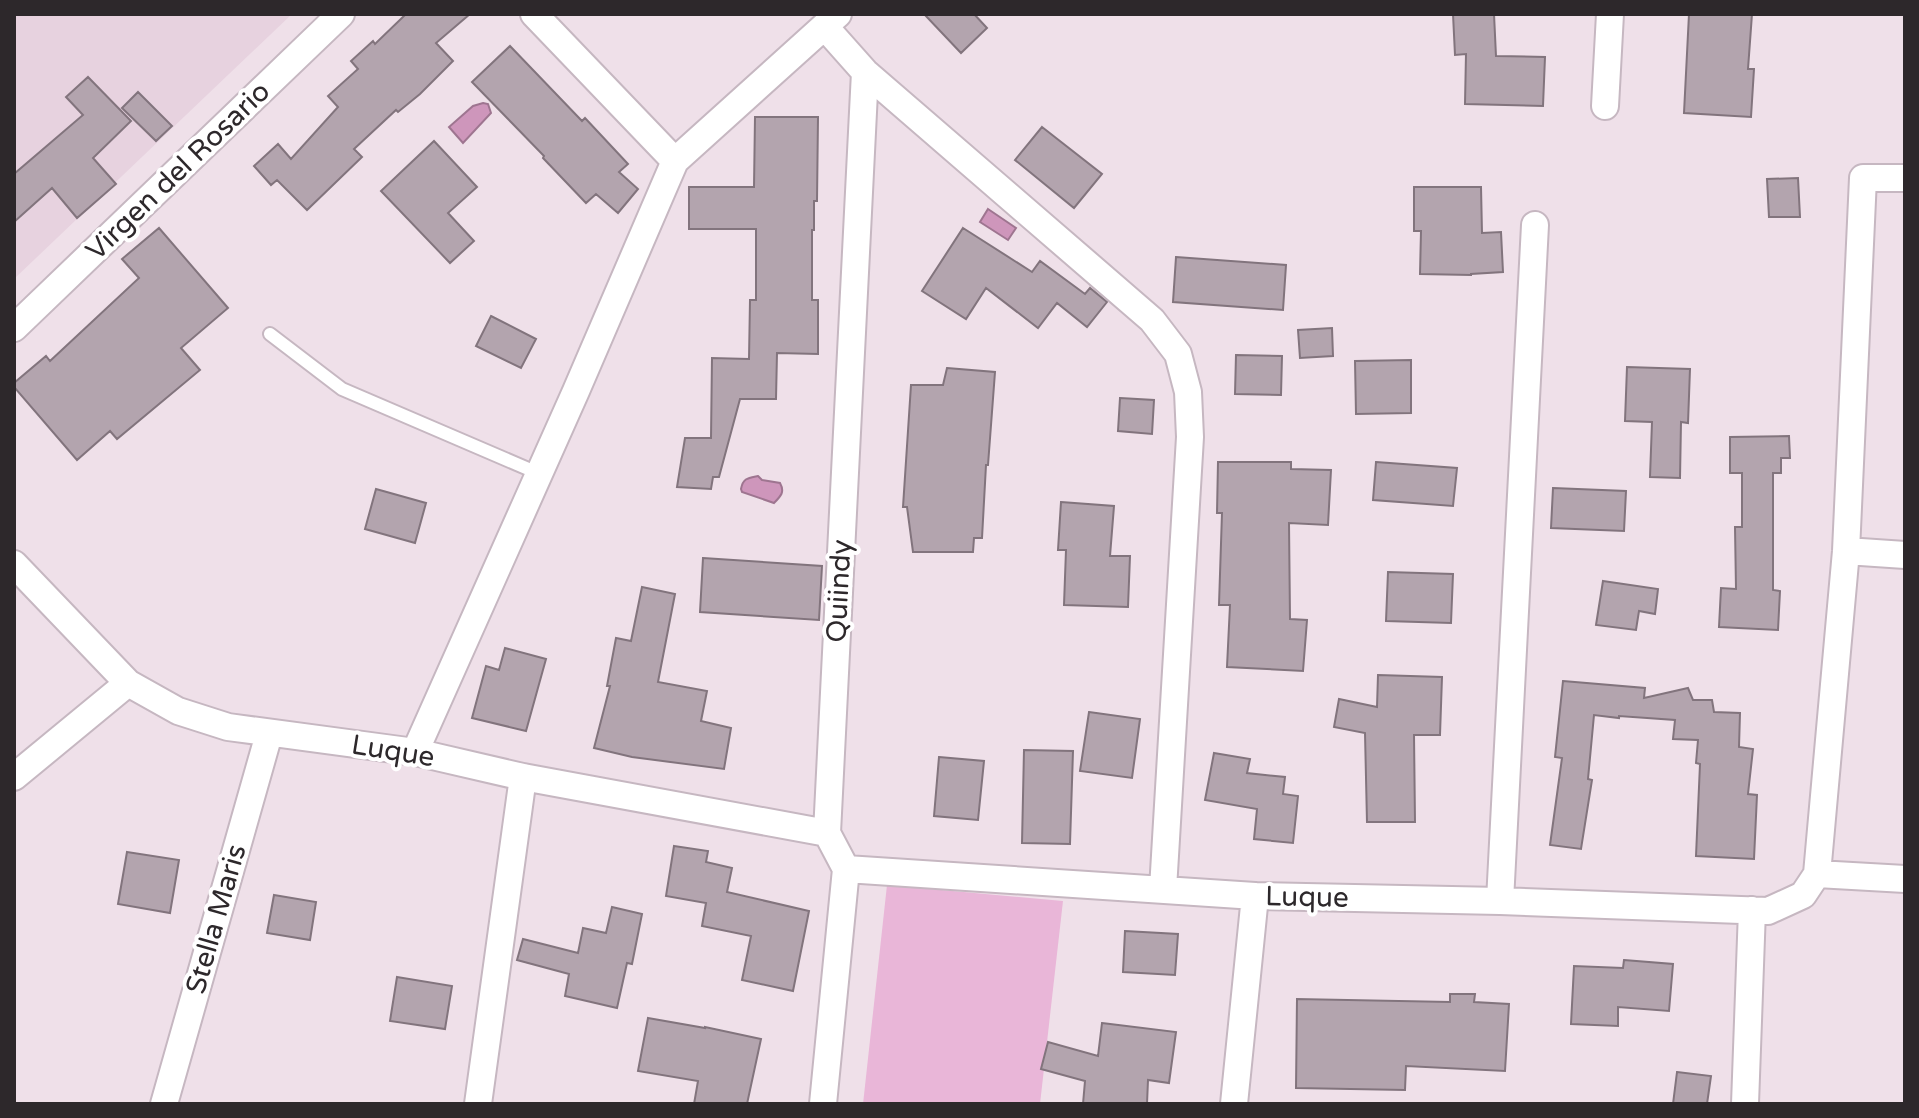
<svg xmlns="http://www.w3.org/2000/svg" width="1919" height="1118" font-family="'Varela Round',sans-serif">
  <style>
    .built { fill: #e7d2df }
    .green { fill: #e9b6d8 }
    .water { fill: #ce96bb; stroke: #9e7590; stroke-width: 2 }
    .building { fill: #b3a4ae; stroke: #82747d; stroke-width: 2 }
    .lines { fill: none; stroke-linecap: round; stroke-linejoin: round }
    .service-casing { stroke: #c6b7c1; stroke-width: 16 }
    .minor-casing { stroke: #c6b7c1; stroke-width: 30 }
    .service { stroke: #fff; stroke-width: 12 }
    .minor { stroke: #fff; stroke-width: 26 }
    .labels { text-anchor: middle; dominant-baseline: central; stroke-width: 8; stroke-linejoin: round; paint-order: stroke }
    .street-label { font-size: 28px; fill: #2d282b; stroke: #fff }
  </style>
  <rect width="100%" height="100%" fill="#efe0e9"/>
  <path class="built" d="M 14,14 L 292,14 L 14,279 Z"/>
  <path class="green" d="M 887,885 L 1063,901 L 1040,1104 L 863,1104 Z"/>
  <path class="water" d="M 483,103 L 488,104 L 491,113 L 463,143 L 449,127 L 473,106 Z
    M 988,209 L 1016,228 L 1008,240 L 980,222 Z
    M 758,476 L 762,480 L 780,483 C 785,492 781,496 774,503 L 742,492 L 741,489 C 743,478 748,478 758,476 Z"/>
  <path class="building" d="M 406,14 L 470,14 L 436,43 L 453,61 L 420,94 L 398,112 L 396,110 L 354,149 L 362,157 L 307,210 L 277,180 L 271,185 L 254,166 L 278,144 L 291,159 L 338,107 L 328,96 L 358,69 L 351,61 L 373,41 L 375,44 Z
    M 924,14 L 974,14 L 987,28 L 961,53 Z
    M 1453,14 L 1494,14 L 1496,56 L 1545,57 L 1543,106 L 1465,104 L 1466,54 L 1455,55 Z
    M 1689,14 L 1752,14 L 1748,69 L 1754,69 L 1751,117 L 1684,113 Z
    M 510,46 L 582,121 L 585,118 L 628,164 L 619,172 L 638,189 L 618,213 L 596,194 L 586,203 L 543,158 L 544,156 L 472,82 Z
    M 88,77 L 131,121 L 93,158 L 116,184 L 77,218 L 52,188 L 14,222 L 14,174 L 83,115 L 66,97 Z
    M 138,92 L 172,126 L 156,141 L 122,108 Z
    M 755,117 L 818,117 L 817,201 L 814,201 L 814,230 L 812,230 L 812,300 L 818,300 L 818,354 L 777,353 L 776,399 L 740,399 L 719,477 L 713,477 L 711,489 L 677,487 L 685,438 L 711,438 L 712,358 L 749,359 L 750,300 L 756,300 L 756,229 L 689,229 L 689,187 L 754,187 Z
    M 1042,127 L 1102,174 L 1074,208 L 1015,160 Z
    M 434,141 L 477,187 L 448,213 L 474,241 L 450,263 L 381,191 Z
    M 1798,178 L 1800,217 L 1769,217 L 1767,179 Z
    M 1414,187 L 1481,187 L 1482,233 L 1501,232 L 1503,272 L 1471,274 L 1471,275 L 1420,274 L 1421,231 L 1414,231 Z
    M 159,228 L 228,308 L 181,348 L 200,370 L 117,439 L 110,431 L 77,460 L 14,387 L 14,383 L 46,356 L 50,361 L 139,278 L 122,259 Z
    M 963,228 L 1032,272 L 1040,261 L 1085,294 L 1090,288 L 1107,302 L 1087,327 L 1057,303 L 1038,328 L 986,288 L 966,319 L 922,291 Z
    M 1176,257 L 1286,265 L 1283,310 L 1173,302 Z
    M 491,316 L 536,339 L 521,368 L 476,346 Z
    M 1332,328 L 1333,356 L 1300,358 L 1298,330 Z
    M 1236,355 L 1282,356 L 1281,395 L 1235,394 Z
    M 1411,360 L 1411,413 L 1356,414 L 1355,361 Z
    M 1627,367 L 1690,369 L 1688,423 L 1681,422 L 1680,478 L 1650,477 L 1652,422 L 1625,421 Z
    M 947,368 L 995,372 L 988,465 L 986,465 L 982,538 L 974,538 L 973,552 L 913,552 L 907,507 L 903,507 L 911,385 L 943,385 Z
    M 1120,398 L 1154,400 L 1152,434 L 1118,431 Z
    M 1789,436 L 1790,458 L 1781,458 L 1781,473 L 1773,473 L 1773,590 L 1780,591 L 1778,630 L 1719,627 L 1721,588 L 1736,589 L 1735,527 L 1742,527 L 1742,473 L 1730,473 L 1730,437 Z
    M 1218,462 L 1291,462 L 1291,469 L 1331,470 L 1328,525 L 1289,523 L 1290,619 L 1307,620 L 1303,671 L 1227,667 L 1230,605 L 1219,605 L 1222,513 L 1217,513 Z
    M 1376,462 L 1457,468 L 1453,506 L 1373,500 Z
    M 1553,488 L 1626,491 L 1624,531 L 1551,528 Z
    M 376,489 L 426,503 L 415,543 L 365,529 Z
    M 1061,502 L 1114,506 L 1110,556 L 1130,556 L 1128,607 L 1064,605 L 1066,550 L 1058,550 Z
    M 703,558 L 822,566 L 819,620 L 700,612 Z
    M 1388,572 L 1453,574 L 1451,623 L 1386,621 Z
    M 1603,581 L 1658,589 L 1655,614 L 1639,611 L 1636,630 L 1596,625 Z
    M 642,587 L 675,594 L 658,682 L 707,691 L 701,721 L 731,728 L 724,769 L 632,757 L 594,748 L 610,686 L 607,686 L 616,638 L 631,641 Z
    M 505,648 L 546,659 L 526,731 L 472,718 L 486,666 L 499,670 Z
    M 1378,675 L 1442,677 L 1440,735 L 1414,735 L 1415,822 L 1367,822 L 1365,733 L 1334,727 L 1339,699 L 1377,707 Z
    M 1563,681 L 1645,688 L 1644,698 L 1688,688 L 1693,700 L 1712,700 L 1714,712 L 1740,713 L 1739,747 L 1753,749 L 1748,794 L 1757,795 L 1754,859 L 1696,856 L 1700,764 L 1696,763 L 1698,740 L 1673,739 L 1675,720 L 1619,716 L 1619,718 L 1594,715 L 1588,779 L 1592,780 L 1581,849 L 1550,845 L 1562,758 L 1555,757 Z
    M 1089,712 L 1140,719 L 1132,778 L 1080,771 Z
    M 1024,750 L 1073,751 L 1070,844 L 1022,843 Z
    M 1214,753 L 1250,759 L 1247,773 L 1285,777 L 1283,794 L 1298,796 L 1293,843 L 1254,839 L 1257,809 L 1205,800 Z
    M 939,757 L 984,761 L 978,820 L 934,816 Z
    M 674,846 L 708,851 L 706,862 L 732,868 L 727,892 L 809,911 L 793,991 L 742,980 L 751,936 L 702,926 L 706,903 L 666,896 Z
    M 127,852 L 179,860 L 170,913 L 118,904 Z
    M 274,895 L 316,902 L 310,940 L 267,933 Z
    M 612,907 L 642,914 L 632,964 L 627,963 L 617,1008 L 565,996 L 569,974 L 517,960 L 523,939 L 578,953 L 583,928 L 606,933 Z
    M 1125,931 L 1178,934 L 1175,975 L 1123,972 Z
    M 1624,960 L 1673,964 L 1669,1011 L 1618,1007 L 1618,1026 L 1571,1024 L 1574,966 L 1623,968 Z
    M 397,977 L 452,986 L 445,1029 L 390,1021 Z
    M 1450,994 L 1475,994 L 1474,1002 L 1509,1004 L 1505,1071 L 1406,1066 L 1405,1090 L 1296,1088 L 1297,999 L 1450,1002 Z
    M 648,1018 L 705,1028 L 705,1027 L 761,1039 L 747,1104 L 694,1104 L 698,1081 L 638,1071 Z
    M 1102,1023 L 1176,1032 L 1169,1083 L 1148,1080 L 1147,1104 L 1083,1104 L 1085,1081 L 1041,1069 L 1048,1042 L 1098,1056 Z
    M 1677,1072 L 1711,1076 L 1707,1104 L 1673,1104 Z"/>
  <g class="lines">
    <g class="service-casing">
      <path id="service" d="M 270,334 L 342,389 L 540,474"/>
    </g>
    <g class="minor-casing">
      <path id="minor" d="M 534,14 L 675,161
        M 825,27 L 865,72 L 1152,320 L 1178,354 L 1188,392 L 1190,437 L 1163,889
        M 1605,106 L 1610,14
        M 14,328 L 341,14
        M 1846,551 L 1905,555
        M 14,564 L 128,683 L 178,711 L 228,727 L 415,752 L 523,777 L 827,833
        M 415,752 L 576,391 L 675,161 L 838,14
        M 14,777 L 128,683
        M 846,869 L 1255,896 L 1500,901 L 1768,911 L 1803,895 L 1817,874 L 1905,879
        M 1817,874 L 1846,551 L 1863,178 L 1905,178
        M 1500,901 L 1535,225
        M 164,1104 L 269,734
        M 478,1104 L 523,777
        M 823,1104 L 846,869 L 827,833 L 865,72
        M 1234,1104 L 1255,896
        M 1745,1104 L 1752,910"/>
    </g>
    <use href="#service" class="service"/>
    <use href="#minor" class="minor"/>
  </g>
  <g class="labels">
    <g class="street-label">
      <text transform="translate(178 171) rotate(-44)">Virgen del Rosario</text>
      <text transform="translate(839 591) rotate(-87)">Quiindy</text>
      <text transform="translate(393 751) rotate(9)">Luque</text>
      <text transform="translate(1307 897) rotate(1)">Luque</text>
      <text transform="translate(216 919) rotate(-74)">Stella Maris</text>
    </g>
  </g>
  <rect width="1919" height="1118" fill="none" stroke="#2d282b" stroke-width="32"/>
</svg>
